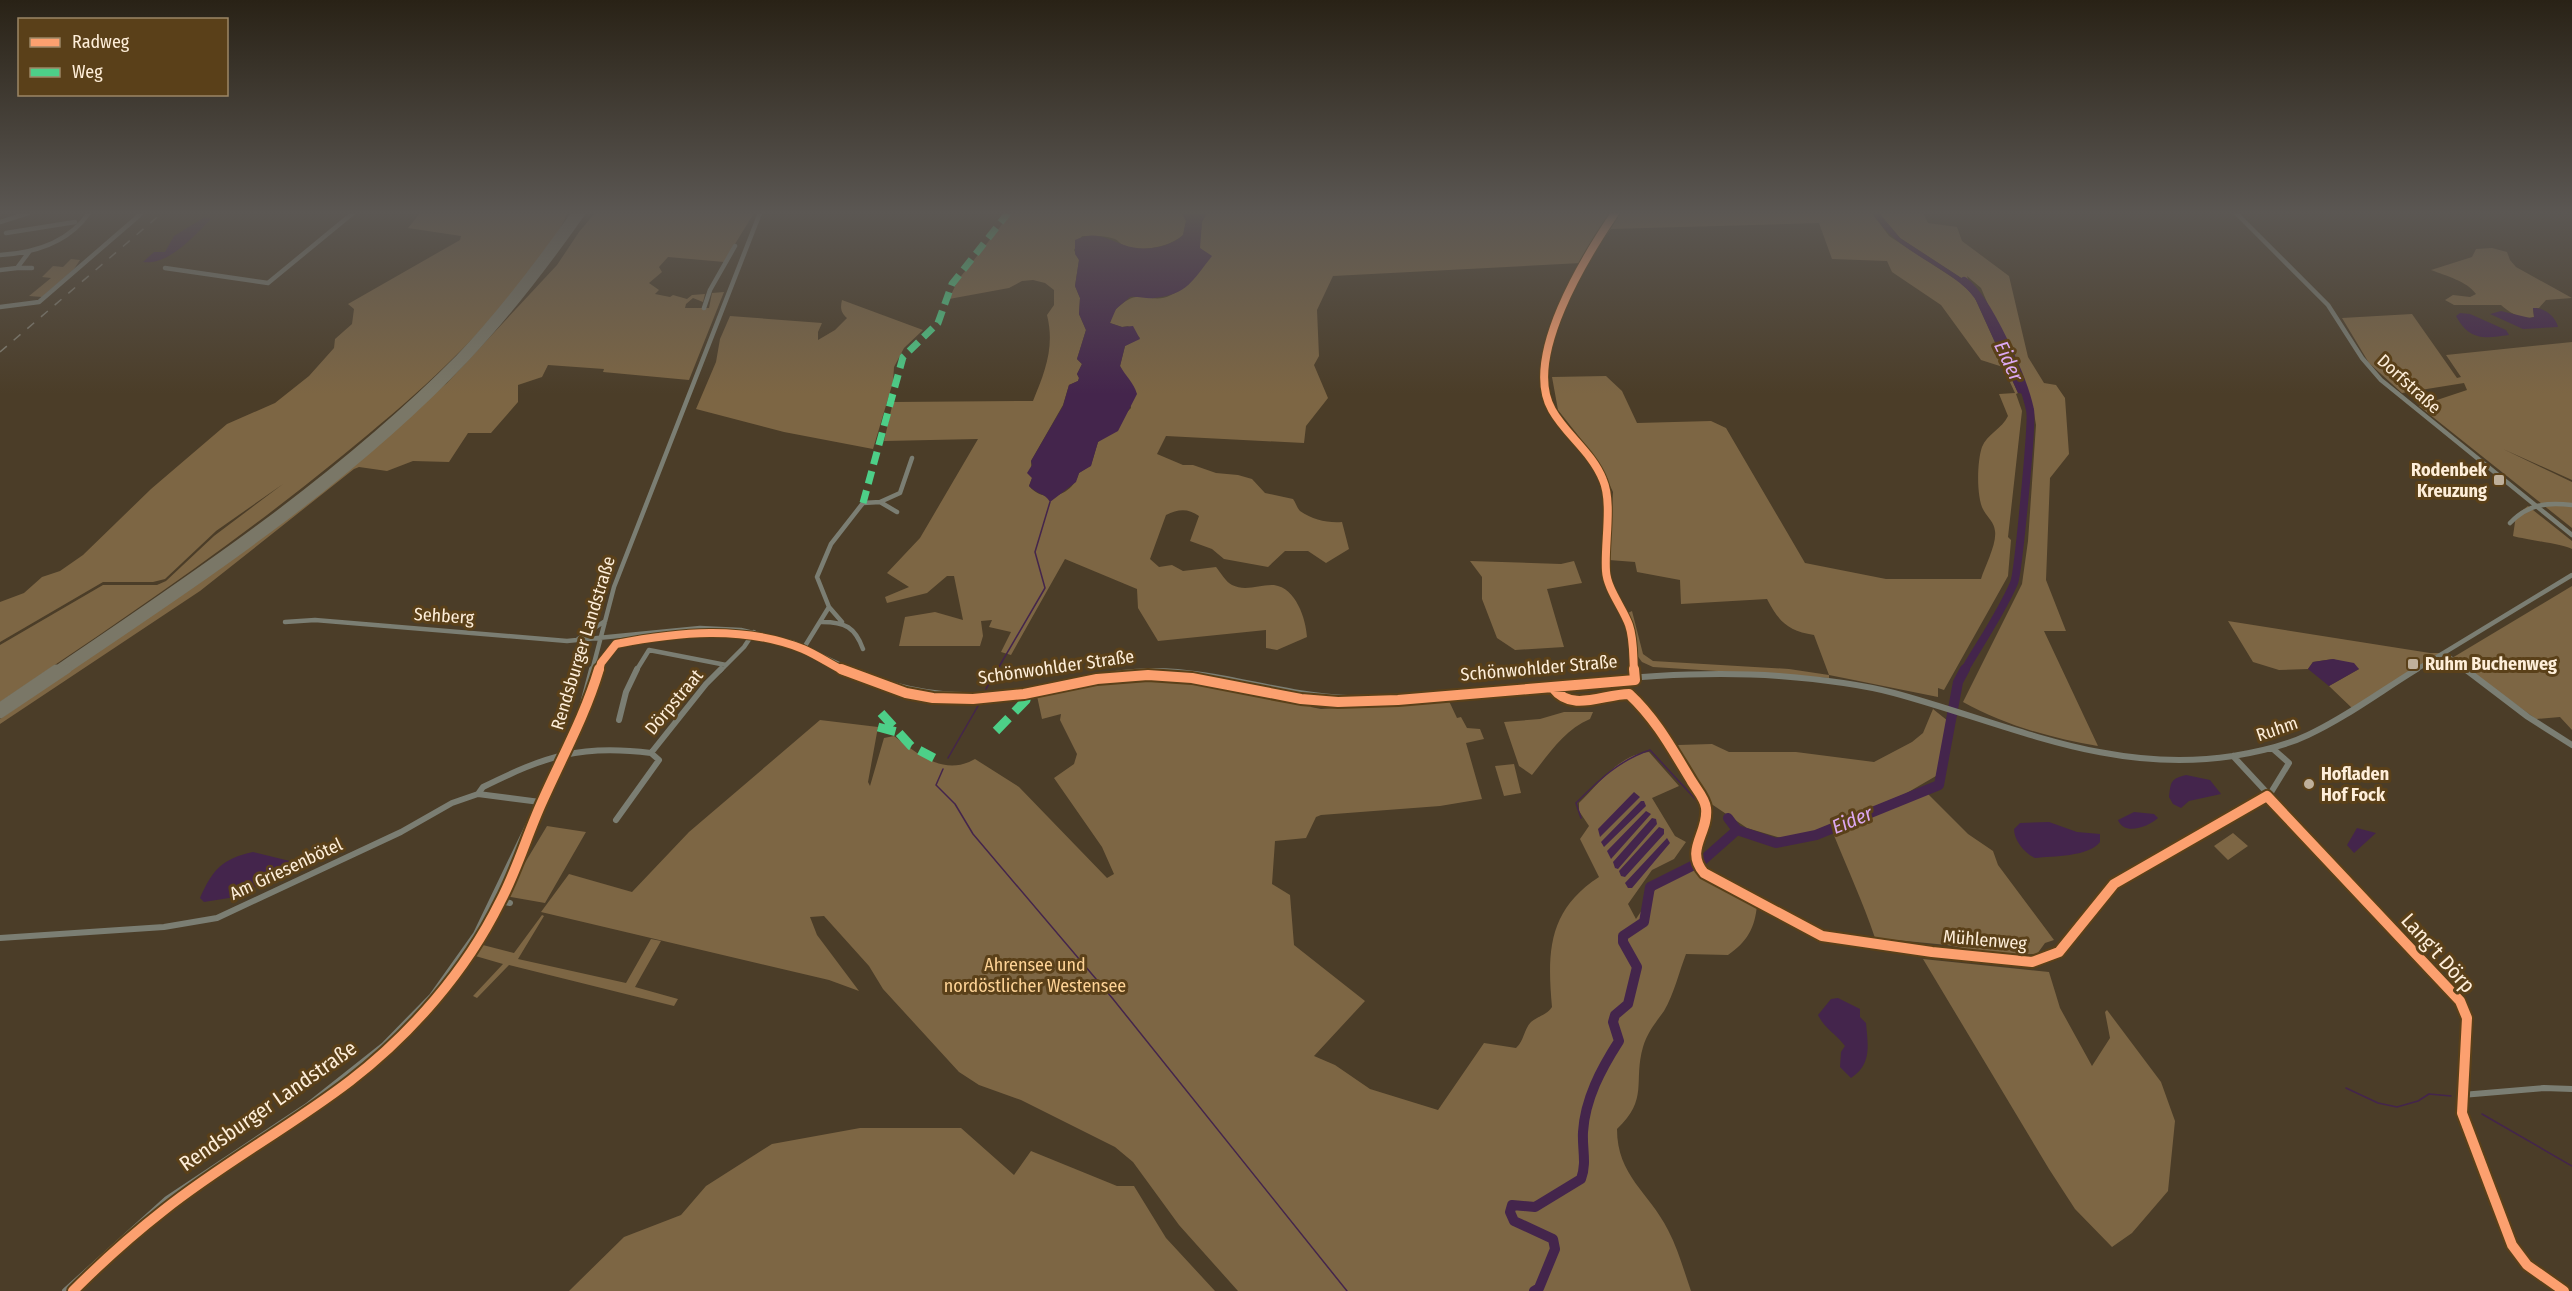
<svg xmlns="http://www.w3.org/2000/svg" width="2572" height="1291" font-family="'Fira Sans Condensed',sans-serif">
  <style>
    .green { fill: #7d6644 }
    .water { fill: #44254c }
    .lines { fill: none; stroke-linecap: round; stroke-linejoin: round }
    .stream { stroke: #44254c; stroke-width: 1.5 }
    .river-far1 { stroke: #44254c; stroke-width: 8 }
    .river { stroke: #44254c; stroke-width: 10 }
    .minor-far1 { stroke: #7b7e73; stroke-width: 4.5 }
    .minor { stroke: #7b7e73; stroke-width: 6 }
    .highway-far1 { stroke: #7a7767; stroke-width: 7 }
    .highway { stroke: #7a7767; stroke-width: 9 }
    .rail { stroke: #827e70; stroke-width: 1.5; stroke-dasharray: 9 9; stroke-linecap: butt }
    .quiet-far1 { stroke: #4dcf88; stroke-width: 7; stroke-dasharray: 13 7; stroke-linecap: butt }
    .quiet { stroke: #4dcf88; stroke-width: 9; stroke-dasharray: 18 9; stroke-linecap: butt }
    .cycleway-far1-casing { stroke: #5a4019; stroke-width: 10 }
    .cycleway-casing { stroke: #5a4019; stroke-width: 14 }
    .cycleway-far1 { stroke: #fca06f; stroke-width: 8 }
    .cycleway { stroke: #fca06f; stroke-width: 10 }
    .poi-dot { fill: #bfb09b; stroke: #5a4019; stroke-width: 2 }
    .labels { text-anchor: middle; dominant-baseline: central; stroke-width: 6; stroke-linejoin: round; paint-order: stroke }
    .street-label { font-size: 18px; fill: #feeed9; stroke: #5a4019 }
    .poi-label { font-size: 18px; font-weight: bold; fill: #feeed9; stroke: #5a4019; text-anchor: start }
    .park-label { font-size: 18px; fill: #fed396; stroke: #5a4019 }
    .water-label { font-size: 20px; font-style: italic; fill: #dca8f1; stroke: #5a4019 }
    .near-street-label { font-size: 21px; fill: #feeed9; stroke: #5a4019 }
  </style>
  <rect width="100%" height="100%" fill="#4b3d28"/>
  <path class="green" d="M 420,213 L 567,213 C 559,238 535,264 519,285 C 466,353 399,410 332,464 C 226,550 113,626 0,702 L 0,645 L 103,585 L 157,585 L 166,581 L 214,536 L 283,484 L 216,531 L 165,579 L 153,582 L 103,582 L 0,642 L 0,602 L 24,593 L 42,577 L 60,571 L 83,555 L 151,489 L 227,424 L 275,403 L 309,376 L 334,348 L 335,339 L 352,324 L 354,309 L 348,304 L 460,240 L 461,236 L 408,228 Z
    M 595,213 L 754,213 L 724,262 L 668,257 L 659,267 L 662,272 L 649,283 L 659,290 L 655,294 L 670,297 L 673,295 L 687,299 L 692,295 L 705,294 L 703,302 L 693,298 L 686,304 L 685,308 L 709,308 L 712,293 L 724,292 L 689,380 L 603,372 L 604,369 L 548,365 L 542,377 L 518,385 L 518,402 L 491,433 L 468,433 L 449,462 L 413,461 L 387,471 L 359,467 L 354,469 L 200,591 L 0,724 L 0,719 L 250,546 L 447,383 L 557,265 L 579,232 Z
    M 1011,213 L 1182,213 L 1186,221 L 1183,235 C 1170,247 1140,253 1123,245 C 1120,244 1118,240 1115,239 C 1105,235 1093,236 1082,236 L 1074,250 L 1079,260 L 1075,286 L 1080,298 L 1079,314 L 1086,330 L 1077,359 L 1082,364 L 1077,374 L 1079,378 L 1078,381 L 1069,385 L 1063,405 L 1031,461 L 1032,478 L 1029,486 C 1045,505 1073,495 1079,473 L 1091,465 L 1098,442 L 1131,408 L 1127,380 L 1120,366 L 1125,346 L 1140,338 L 1128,326 L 1122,327 L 1110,323 C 1111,317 1114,311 1118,307 C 1143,285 1149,306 1171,295 C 1190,286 1199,272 1211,256 L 1199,248 L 1202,222 L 1207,213 L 1872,213 L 1889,236 L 1964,285 L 1974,296 L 2018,393 L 2016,394 L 2022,411 L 2008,537 L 2011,540 L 2008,576 L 1944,690 L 1938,688 L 1938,697 L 1829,675 L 1829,678 L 1653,667 L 1642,662 L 1636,654 L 1636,637 L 1628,613 L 1632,611 L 1643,654 L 1653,661 L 1789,669 L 1829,675 L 1814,635 C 1788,631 1779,622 1767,599 L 1681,604 L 1680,580 L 1637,572 L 1635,562 L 1609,560 L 1613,492 L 1599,462 L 1558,410 L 1552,377 L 1606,376 L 1622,391 L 1637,423 L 1711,421 L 1726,428 L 1805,563 L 1886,579 L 1981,579 C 1985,566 1997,544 1995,531 C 1994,522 1988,518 1984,511 C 1976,498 1977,461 1982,447 C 1987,434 2002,429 2008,416 L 1999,394 L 2015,393 L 2003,367 L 1981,360 L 1941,305 L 1892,272 L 1887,261 L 1832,259 L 1819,223 L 1611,229 L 1590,257 L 1581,263 L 1333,276 L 1317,310 L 1319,356 L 1314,365 L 1328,398 L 1306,426 L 1304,443 L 1166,436 L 1157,454 L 1183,465 L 1193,465 L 1216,473 L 1238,475 L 1252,479 L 1265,493 L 1293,499 C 1296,503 1297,508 1300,511 C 1313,520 1327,523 1342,522 L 1349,549 L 1326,563 L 1308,551 L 1285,551 L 1268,567 L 1224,559 L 1212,549 L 1190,541 L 1199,516 C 1188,508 1178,509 1166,515 L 1150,559 L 1159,567 L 1172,565 L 1183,571 L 1216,567 C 1220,572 1226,582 1232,585 C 1246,592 1260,584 1274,585 C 1296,588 1306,619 1307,637 L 1277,650 L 1266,648 L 1266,630 L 1158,641 L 1138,608 L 1137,589 L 1065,559 L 1011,655 L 1001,652 L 1011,632 L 989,627 L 992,620 L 981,621 L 983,636 L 980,646 L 899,646 L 905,617 L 935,612 L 963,620 L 954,576 L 947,576 L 927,593 L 887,603 L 885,597 L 909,587 L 887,573 L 920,538 L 978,439 L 884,441 L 893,402 L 1033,401 C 1045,372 1055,347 1047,315 L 1054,305 L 1054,290 L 1045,283 L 1033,280 L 1022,281 L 1009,288 L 949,299 L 958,280 Z
    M 1879,213 L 1923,213 L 1928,223 L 1957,227 L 1962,241 L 2009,276 L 2028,357 L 2044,383 L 2056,385 L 2065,398 L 2069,454 L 2050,478 L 2046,580 L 2066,631 L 2044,631 L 2098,746 C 2051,738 2004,725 1963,702 L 2022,584 L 2028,541 L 2036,425 L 2034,413 L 1981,288 L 1967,276 L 1969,283 L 1900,238 Z
    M 2492,248 L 2507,252 L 2510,260 L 2516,267 L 2572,298 L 2546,300 L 2539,308 L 2533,308 L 2534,317 C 2521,320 2510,313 2501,305 L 2454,305 L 2445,300 L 2453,295 L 2470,297 L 2476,294 C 2467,281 2446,276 2431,270 L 2472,257 L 2476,249 Z
    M 71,259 L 80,260 L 74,269 L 42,297 L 29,296 L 51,278 L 42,277 L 53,266 L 63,267 Z
    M 842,300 L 923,330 L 904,348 L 894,367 L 893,382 L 873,449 L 784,432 L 696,409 L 716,362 L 720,339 L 730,316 L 822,323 L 818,332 L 818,340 L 835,330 L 847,318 C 841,313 840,308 842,300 Z
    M 2412,314 L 2457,378 L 2461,377 L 2446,355 L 2572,342 L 2572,480 L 2503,449 L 2572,482 L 2572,528 L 2419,406 L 2467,390 L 2464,383 L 2402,393 L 2369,363 L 2342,318 Z
    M 2528,506 L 2572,541 L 2572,549 C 2564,544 2527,540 2513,536 L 2516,515 Z
    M 1470,561 L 1561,564 L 1574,561 L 1582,583 L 1547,589 L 1564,647 L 1515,650 L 1497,638 L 1482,599 L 1482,577 Z
    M 2572,586 L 2572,730 L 2560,717 L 2536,719 L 2452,658 Z
    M 2228,621 L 2430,653 L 2444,653 L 2353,709 L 2329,686 L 2359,669 L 2333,659 L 2313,662 L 2308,669 L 2279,670 L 2253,662 Z
    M 1153,677 L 1311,703 L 1311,707 L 1321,709 L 1449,701 L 1457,718 L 1461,717 L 1467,728 L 1480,729 L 1484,739 L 1466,743 L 1482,799 L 1440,806 L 1321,815 L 1316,817 L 1306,838 L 1275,841 L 1272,884 L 1290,895 L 1294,945 L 1365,1001 L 1314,1056 L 1335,1065 L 1370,1089 L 1438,1110 L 1484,1043 L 1516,1048 C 1524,1041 1524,1029 1531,1022 C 1538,1016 1547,1015 1552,1007 C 1547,952 1548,910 1599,877 L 1580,839 L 1589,826 L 1579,811 L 1579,803 C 1599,784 1619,754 1649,752 L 1679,786 L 1652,798 L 1675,836 L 1686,842 L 1674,859 L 1652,870 L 1628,904 L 1636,919 C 1652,896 1660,874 1689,863 L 1757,905 C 1755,928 1747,942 1728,955 L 1686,954 C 1679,972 1674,994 1664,1011 C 1656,1022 1647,1033 1643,1047 C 1633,1082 1649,1099 1617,1129 C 1617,1176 1649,1192 1668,1230 C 1678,1249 1684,1271 1691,1291 L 1238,1291 L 1179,1225 L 1133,1162 L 1115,1147 L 1021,1100 L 979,1085 L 959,1072 L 883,989 L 869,966 L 824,916 L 810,917 L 817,935 L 859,991 L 829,980 L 541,912 L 569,874 L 632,892 L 689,832 L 820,720 L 878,727 L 868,782 L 870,786 L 884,738 L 894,736 C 918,754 944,777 975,759 L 1019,787 L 1107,878 L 1114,874 L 1102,847 L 1054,778 L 1074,764 L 1077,754 L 1060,720 L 1061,714 L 1042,719 L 1037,696 L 1089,684 Z
    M 1933,709 L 1948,721 L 1941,768 L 1936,776 L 1905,794 L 1814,831 L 1781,838 L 1747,828 L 1707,801 L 1686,766 L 1678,745 L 1712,744 L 1729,752 L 1796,752 L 1874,762 L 1912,742 L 1923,733 Z
    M 1564,712 L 1593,712 L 1590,719 C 1564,730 1549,754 1532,775 L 1519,766 L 1504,722 L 1540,719 Z
    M 1514,764 L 1521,793 L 1504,796 L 1495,766 Z
    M 1926,792 L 1968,834 L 1993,851 L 1998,865 L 2054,940 L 2045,943 L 2037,954 L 1999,955 L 1947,945 L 1875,938 C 1863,902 1847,868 1833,833 Z
    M 547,826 L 586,832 L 545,903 L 505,896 Z
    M 2233,833 L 2248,846 L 2228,860 L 2214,846 Z
    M 542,915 L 544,916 L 518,959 L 626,983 L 651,939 L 661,941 L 635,987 L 678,999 L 674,1006 L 509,965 L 477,998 L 473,996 L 503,964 L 472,955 L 479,944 L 514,953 Z
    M 1923,959 L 2049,972 L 2060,1008 L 2092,1066 L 2110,1038 L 2105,1012 L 2107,1010 L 2161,1082 L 2175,1121 L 2168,1191 L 2132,1233 L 2112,1247 L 2075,1209 L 2049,1169 Z
    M 860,1128 L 961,1128 L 1014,1175 L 1031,1151 L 1117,1186 L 1134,1186 L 1166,1238 L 1215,1291 L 569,1291 L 624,1237 L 681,1215 L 706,1186 L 772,1144 Z"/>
  <path class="water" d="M 1182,213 L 1207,213 L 1202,222 L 1200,248 L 1212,256 C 1193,280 1187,295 1154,298 C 1146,299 1138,296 1130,297 L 1116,309 L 1110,323 L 1122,327 L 1133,326 L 1140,339 L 1125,346 L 1120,366 C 1125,375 1134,383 1137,394 L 1118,431 L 1098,442 L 1091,466 L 1079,473 L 1076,482 L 1050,502 C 1045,493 1036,494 1029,486 L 1032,478 L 1027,473 L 1032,465 L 1031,461 L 1063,406 L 1069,385 L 1078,381 L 1079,378 L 1077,374 L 1082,364 L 1077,359 L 1086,330 L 1079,314 L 1080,298 L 1075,286 L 1079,260 L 1075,254 L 1075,240 C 1095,230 1107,239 1124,245 C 1142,252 1170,248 1183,235 L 1186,221 Z
    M 1872,213 L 1879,213 L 1900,238 L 1969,283 L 1986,308 L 2027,394 L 2018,393 L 1974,296 C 1942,262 1900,255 1872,213 Z
    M 205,217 L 211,219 C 194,236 168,266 143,262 L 154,252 L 165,252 L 174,236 Z
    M 2533,308 C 2544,307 2556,317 2558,327 L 2523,329 L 2490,314 L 2501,311 L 2530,318 L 2534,317 Z
    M 2460,313 L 2470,314 L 2506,330 L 2509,335 C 2483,339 2469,340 2456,316 Z
    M 2333,659 L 2354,663 L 2359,669 L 2329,686 L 2308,669 L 2313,662 Z
    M 2186,775 L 2210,780 L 2221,794 L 2189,801 L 2181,808 L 2173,804 L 2169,797 C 2171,782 2170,779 2186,775 Z
    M 1634,792 L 1640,797 L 1600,837 L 1598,829 Z
    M 1641,801 L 1644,801 L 1646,806 L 1604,847 L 1601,842 Z
    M 1646,811 L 1651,814 L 1611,859 L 1607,851 Z
    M 2134,812 L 2154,814 L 2158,818 C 2148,827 2124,836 2118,820 Z
    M 1652,818 L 1656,819 L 1657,824 L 1618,869 L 1615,868 L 1613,862 Z
    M 2049,822 L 2077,832 L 2100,834 L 2100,842 C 2088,857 2053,856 2035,858 C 2024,853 2014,840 2014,829 L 2020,823 Z
    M 1659,827 L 1664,829 L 1664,834 L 1625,877 L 1621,876 L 1619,871 Z
    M 2357,828 L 2376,833 L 2354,853 L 2347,845 Z
    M 1667,838 L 1670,843 L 1632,888 L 1628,888 L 1625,883 Z
    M 253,852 L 302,864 L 235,897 L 204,902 L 200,898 C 213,869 222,859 253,852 Z
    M 1838,998 L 1860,1009 L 1860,1017 L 1866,1023 C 1868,1046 1872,1064 1851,1078 L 1840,1067 L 1841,1052 L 1845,1046 C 1836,1034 1824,1028 1818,1015 L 1831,999 Z"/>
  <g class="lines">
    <path class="stream" d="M 986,689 L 1045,588 L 1035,552 L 1050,502
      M 948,758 L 978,706
      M 943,769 L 936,785 L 955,804 L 973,834 L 1113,999 L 1347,1291
      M 1581,818 L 1576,803 C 1598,781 1619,760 1650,750 L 1699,803
      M 2346,1088 L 2378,1103 L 2397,1107 L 2418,1101 L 2429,1094 L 2451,1096
      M 2482,1114 L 2572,1166"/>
    <path class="river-far1" d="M 1964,281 C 1988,299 2024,380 2030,410 C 2033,420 2018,574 2014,583 C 2001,613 1981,642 1964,671"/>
    <path class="river" d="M 1728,818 L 1737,830
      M 1534,1291 L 1539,1288 L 1555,1249 L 1553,1239 L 1514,1221 L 1510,1212 L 1512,1205 L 1535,1207 L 1581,1179 C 1587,1163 1582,1149 1583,1132 C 1585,1099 1601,1069 1619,1041 L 1613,1022 L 1615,1015 L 1628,1004 L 1637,967 L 1623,942 L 1623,936 L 1644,922 L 1650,887 L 1702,861 L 1737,830 L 1776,843 L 1816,835 L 1939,785 L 1958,682 L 1965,669"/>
    <path class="minor-far1" d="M 1615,213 C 1586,256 1522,358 1552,410 C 1566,435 1592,452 1603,480 C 1613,503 1604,545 1606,571 C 1607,589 1623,608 1629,625 C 1634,639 1632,657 1634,671
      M 2236,213 L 2328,305 L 2362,358 L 2381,380 L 2572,535
      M 0,222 L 28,213
      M 6,233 L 75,222
      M 0,255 C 35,253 68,243 89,213
      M 17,268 L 32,268
      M 165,268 L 268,283 L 353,213
      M 0,270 L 17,268 L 29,252
      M 0,307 L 39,302 L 142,213
      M 704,308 L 710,290 L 735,246
      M 880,502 L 900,493 L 912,458
      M 2510,523 C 2528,504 2547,502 2572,505
      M 285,622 L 315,620 L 567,641 L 700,628 L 741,630 L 794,643 L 854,671
      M 822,622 C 845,622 855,627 863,649
      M 842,622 L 829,607 L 817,577 L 831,544 L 863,503 L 880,502 L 897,512
      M 578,639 L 605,621
      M 805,646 L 829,607
      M 2444,653 L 2467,671
      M 592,671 L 614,587 L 760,213
      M 636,671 L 649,650 L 726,665
      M 720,671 L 744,647 L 754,632
      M 2414,671 L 2572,575"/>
    <path class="minor" d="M 851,669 C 912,698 976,701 1042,688 C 1079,681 1116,671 1154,671 C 1219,671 1282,696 1348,698 C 1492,698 1635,666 1779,676 C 1818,679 1856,683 1894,693 C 2009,724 2110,775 2233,756 C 2258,752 2285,746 2308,735 C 2345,718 2381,691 2417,669
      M 1633,669 L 1634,676
      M 2465,669 L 2528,717 L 2572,745
      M 1552,683 C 1566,715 1602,694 1629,694 L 1656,723 L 1704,801 L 1706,817 L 1695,858 L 1704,873 L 1822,936 L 1932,952 L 2032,962 L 2059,952 L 2114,884 L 2270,794 L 2289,763 L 2272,748
      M 619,720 L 626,692 L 637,669
      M 2233,756 L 2460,1001 L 2467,1018 L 2462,1113 L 2512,1245 L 2527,1265 L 2564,1291
      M 478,794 L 540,802
      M 616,820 L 659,760 L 651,753
      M 495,900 L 510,903
      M 0,938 L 164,927 L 217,918 L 401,832 L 452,803 L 478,794 L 483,787 C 546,756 580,744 651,753 L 706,684 L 721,669
      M 2462,1095 L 2544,1088 L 2572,1089
      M 65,1291 L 167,1199 L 307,1106 L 384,1045 L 432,996 L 476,934 L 563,753 L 582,707 L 592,669"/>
    <path class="highway-far1" d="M 54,671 C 195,576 339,479 459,358 C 502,313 539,264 575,213
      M 65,671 C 204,577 350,481 466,358 C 509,313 546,264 582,213"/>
    <path class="highway" d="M 0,707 L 56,669
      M 0,714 L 67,669"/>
    <path class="rail" d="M 0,352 L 162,213"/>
    <path class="quiet-far1" d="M 863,503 L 903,357 L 938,323 L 952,284 L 1008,213"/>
    <path class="quiet" d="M 881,713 L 911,746 L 934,758
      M 878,727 L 897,732
      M 996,731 L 1026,700 L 1028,691"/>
    <g class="cycleway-far1-casing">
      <path id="cycleway-far1" d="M 1615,213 C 1586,256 1522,358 1552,410 C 1566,435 1592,452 1603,480 C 1613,503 1604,545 1606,571 C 1607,589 1623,608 1629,625 C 1634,639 1633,657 1634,671
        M 599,671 L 601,663 L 616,644 C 677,632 743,625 803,649 C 817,655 830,664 844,671"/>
    </g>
    <g class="cycleway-casing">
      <path id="cycleway" d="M 841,669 L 906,693 L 933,698 L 973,699 L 1024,694 L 1097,679 L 1148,675 L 1192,678 L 1301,699 L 1338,702 L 1398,700 L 1635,680 L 1634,669
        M 1553,688 C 1572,713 1603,694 1629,694 C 1656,719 1672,749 1691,780 C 1696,789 1705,798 1706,808 C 1709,833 1684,850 1704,873 L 1822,936 L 1932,952 L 2032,962 L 2059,952 L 2114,884 L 2267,796 L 2460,1001 L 2467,1018 L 2462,1113 L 2512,1245 L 2527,1265 L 2564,1291
        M 73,1291 C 102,1262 132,1235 164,1210 C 223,1163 290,1127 350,1081 C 411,1034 466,971 500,902 C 517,870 527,835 542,802 C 562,757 585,716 599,669"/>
    </g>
    <use href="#cycleway-far1" class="cycleway-far1"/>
    <use href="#cycleway" class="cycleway"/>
  </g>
  <linearGradient id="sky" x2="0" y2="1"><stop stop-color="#292216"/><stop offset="0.54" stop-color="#5b5753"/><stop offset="1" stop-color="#5b5753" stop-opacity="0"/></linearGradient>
  <rect width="2572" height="394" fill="url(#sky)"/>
  <g class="poi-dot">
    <rect x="2493" y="474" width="12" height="12" rx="3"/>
    <rect x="2407" y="658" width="12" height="12" rx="3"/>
    <circle cx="2309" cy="784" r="6"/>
  </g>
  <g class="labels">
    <g class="street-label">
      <text transform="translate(2409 384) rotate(42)">Dorfstraße</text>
      <text transform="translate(444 616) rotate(4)">Sehberg</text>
      <text transform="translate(583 643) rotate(-73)">Rendsburger Landstraße</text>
      <text transform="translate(1056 667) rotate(-8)">Schönwohlder Straße</text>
      <text transform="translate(1539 668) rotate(-5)">Schönwohlder Straße</text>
      <text transform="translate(674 702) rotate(-50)">Dörpstraat</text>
      <text transform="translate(2277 729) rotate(-19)">Ruhm</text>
      <text transform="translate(286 869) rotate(-25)">Am Griesenbötel</text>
      <text transform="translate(1985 940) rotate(5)">Mühlenweg</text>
    </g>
    <g class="poi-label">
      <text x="2487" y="470" text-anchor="end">Rodenbek<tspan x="2487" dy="21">Kreuzung</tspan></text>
      <text x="2425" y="664">Ruhm Buchenweg</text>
      <text x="2321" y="774">Hofladen<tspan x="2321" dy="21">Hof Fock</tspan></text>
    </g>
    <g class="park-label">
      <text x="1035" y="965">Ahrensee und<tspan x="1035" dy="21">nordöstlicher Westensee</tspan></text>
    </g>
    <g class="water-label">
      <text transform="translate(2009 361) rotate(65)">Eider</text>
      <text transform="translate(1852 820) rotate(-22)">Eider</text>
    </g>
    <g class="near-street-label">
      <text transform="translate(2438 953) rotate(48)">Lang't Dörp</text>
      <text transform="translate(268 1106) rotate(-35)">Rendsburger Landstraße</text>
    </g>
  </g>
  <rect x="18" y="18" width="210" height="78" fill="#5a4019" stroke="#9c8666" stroke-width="1.5"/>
  <rect x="30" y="38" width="30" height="9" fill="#fca06f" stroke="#9c8666" stroke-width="1.5"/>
  <text x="72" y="48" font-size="18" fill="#feeed9">Radweg</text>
  <rect x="30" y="68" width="30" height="9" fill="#4dcf88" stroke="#9c8666" stroke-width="1.5"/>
  <text x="72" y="78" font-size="18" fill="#feeed9">Weg</text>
</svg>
